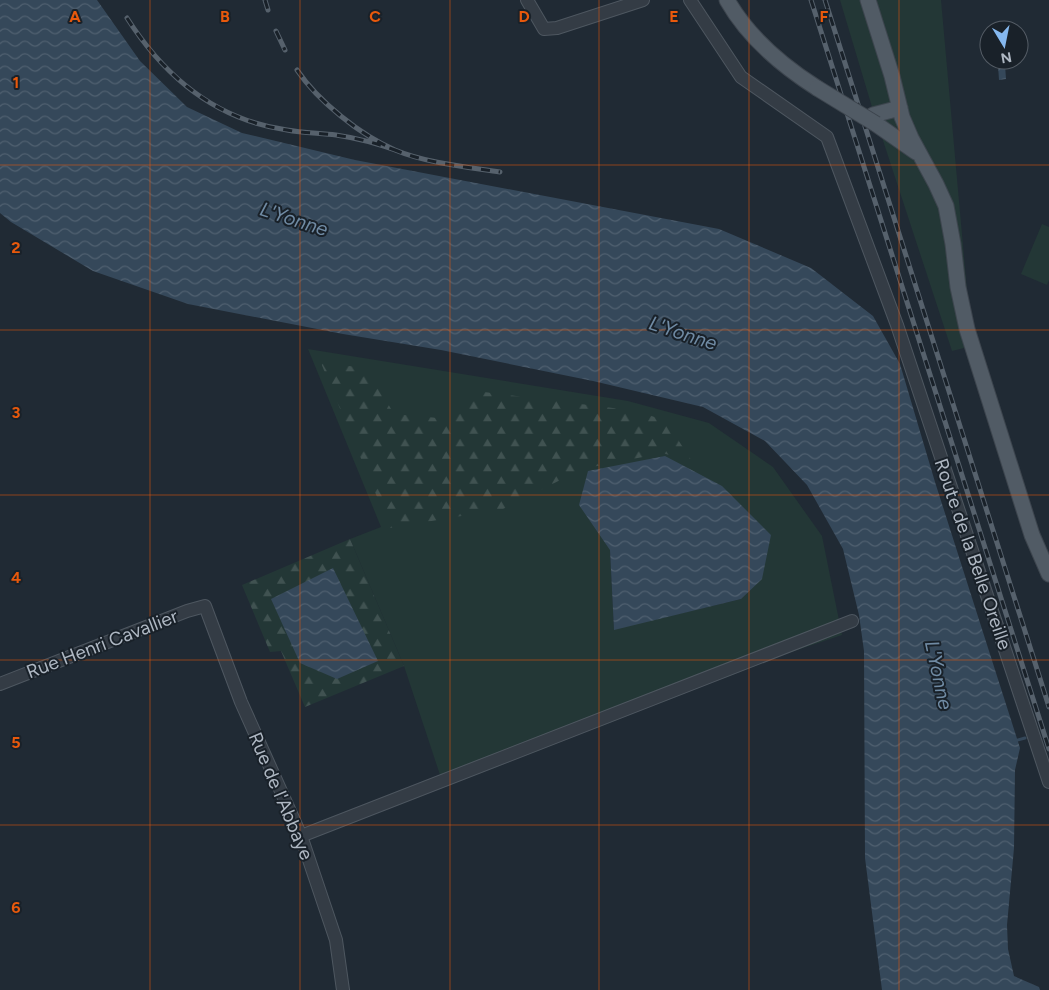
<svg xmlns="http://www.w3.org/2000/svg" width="1049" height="990" font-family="Figtree,sans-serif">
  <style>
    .green { fill: #233736; fill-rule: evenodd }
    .forest { fill: url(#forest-firs) }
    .water { fill: url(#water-waves) }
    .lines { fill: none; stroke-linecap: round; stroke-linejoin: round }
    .stream { stroke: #35485a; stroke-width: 3 }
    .minor-casing { stroke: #4e5760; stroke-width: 14 }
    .major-casing { stroke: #3d454e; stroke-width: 17 }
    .minor { stroke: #343c45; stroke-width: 12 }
    .major { stroke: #515b65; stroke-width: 15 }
    .rail-casing { stroke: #56616c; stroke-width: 5 }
    .rail { stroke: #192129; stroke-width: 3; stroke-dasharray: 9; stroke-linecap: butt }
    .major-bridge-casing { stroke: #3d454e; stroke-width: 17; stroke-linecap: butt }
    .major-bridge { stroke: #515b65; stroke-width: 15 }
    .grid { fill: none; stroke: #e8590c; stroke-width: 1; stroke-opacity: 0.55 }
    .labels { text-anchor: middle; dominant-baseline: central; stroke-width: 4; stroke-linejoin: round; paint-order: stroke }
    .street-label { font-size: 19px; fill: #aeb7c2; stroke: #192129 }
    .water-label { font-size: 20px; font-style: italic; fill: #708ba4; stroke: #192129 }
    .grid-label { font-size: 16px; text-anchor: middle; font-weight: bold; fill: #e8590c; stroke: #192129; stroke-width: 4; stroke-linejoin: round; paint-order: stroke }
  </style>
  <defs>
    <pattern id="forest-firs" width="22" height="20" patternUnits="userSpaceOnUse" patternTransform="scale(1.25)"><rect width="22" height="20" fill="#233736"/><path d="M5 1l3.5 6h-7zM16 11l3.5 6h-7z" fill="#405251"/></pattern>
    <pattern id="water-waves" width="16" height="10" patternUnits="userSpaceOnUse" patternTransform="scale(1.25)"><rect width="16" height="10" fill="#35485a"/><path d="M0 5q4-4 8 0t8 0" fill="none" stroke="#506070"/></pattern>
  </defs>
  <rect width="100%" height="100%" fill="#202a34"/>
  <path class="green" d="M 840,0 L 941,0 L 972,346 L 952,351 L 872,107 Z
    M 1042,224 L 1049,227 L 1049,280 L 1047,285 L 1021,274 Z
    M 308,349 L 628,401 L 709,423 L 773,467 L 822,536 L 842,635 L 749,666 L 442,781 L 404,666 L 350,539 L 381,527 ZM 610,550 L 741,599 L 614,629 Z"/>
  <path class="forest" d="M 321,363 L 367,368 L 394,414 L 449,419 L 484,392 L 637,411 L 666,421 L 693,463 L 663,453 L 582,469 L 503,509 L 390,528 Z
    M 350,539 L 404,666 L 305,707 L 281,651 L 270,652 L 242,585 Z"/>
  <path class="water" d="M 0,0 L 97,0 L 140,61 L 187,107 L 242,133 L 355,160 L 719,229 L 811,268 L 873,316 L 900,364 L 935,482 L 1020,748 L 1015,770 L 1014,848 L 1007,925 L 1008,949 L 1014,976 L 1039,987 L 1040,990 L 882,990 L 865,858 L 864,651 L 859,615 L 843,549 L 807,485 L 765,441 L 703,407 L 593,381 L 441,350 L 343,334 L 188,304 L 93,271 L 11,222 L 0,213 Z
    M 998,65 L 1005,65 L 1006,79 L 999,80 Z
    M 665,456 L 722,486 L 771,535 L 762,579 L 741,599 L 614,630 L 610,550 L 579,505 L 588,471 Z
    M 333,568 L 378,661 L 337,679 L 300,663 L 271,599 Z"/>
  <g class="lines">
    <path class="stream" d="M 1014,741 L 1025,738"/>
    <g class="minor-casing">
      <path id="minor" d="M 527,0 L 544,29 L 557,28 L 643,0
        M 690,0 L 741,77 L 827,137 L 897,325 L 1049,782
        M 0,684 L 187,611 L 205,606 L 241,702 L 301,836 L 336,940 L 343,990
        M 301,836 L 852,621"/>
    </g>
    <g class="major-casing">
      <path id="major" d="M 727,0 C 748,37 781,65 817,88
        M 868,0 L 892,76 L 902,117 L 911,138 L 936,184 L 946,206 L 953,244 L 958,287 L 967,329 L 1032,535 L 1049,574
        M 873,115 L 900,108
        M 876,124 L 916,152"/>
    </g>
    <use href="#minor" class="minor"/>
    <use href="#major" class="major"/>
    <g class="rail-casing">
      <path id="rail" d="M 265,0 L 268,10
        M 811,0 L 1049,749
        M 825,0 L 1049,707
        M 127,18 C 164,76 216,120 287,130 C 303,133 320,133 336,135 C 356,138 376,143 395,150
        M 276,31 L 285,50
        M 297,70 C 318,101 360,135 395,150 C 426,163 467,167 500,172"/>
    </g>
    <use href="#rail" class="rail"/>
    <g class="major-bridge-casing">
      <path id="major-bridge" d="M 817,88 L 876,124"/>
    </g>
    <use href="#major-bridge" class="major-bridge"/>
  </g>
  <path class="grid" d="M 150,0 L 150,990M 300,0 L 300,990M 450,0 L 450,990M 599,0 L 599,990M 749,0 L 749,990M 899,0 L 899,990M 0,165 L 1049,165M 0,330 L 1049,330M 0,495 L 1049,495M 0,660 L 1049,660M 0,825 L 1049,825"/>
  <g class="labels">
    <g class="street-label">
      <text transform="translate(973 554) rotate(71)">Route de la Belle Oreille</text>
      <text transform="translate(102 644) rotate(-21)">Rue Henri Cavallier</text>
      <text transform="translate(281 796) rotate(67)">Rue de l'Abbaye</text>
    </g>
    <g class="water-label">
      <text transform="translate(294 219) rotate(18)">L'Yonne</text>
      <text transform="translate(683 333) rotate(18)">L'Yonne</text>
      <text transform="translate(939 675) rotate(78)">L'Yonne</text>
    </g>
  </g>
  <g class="grid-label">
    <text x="75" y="22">A</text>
    <text x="225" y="22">B</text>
    <text x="375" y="22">C</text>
    <text x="524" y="22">D</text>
    <text x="674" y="22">E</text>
    <text x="824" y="22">F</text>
    <text x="16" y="88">1</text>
    <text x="16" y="253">2</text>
    <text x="16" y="418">3</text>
    <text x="16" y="583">4</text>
    <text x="16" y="748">5</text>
    <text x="16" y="913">6</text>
  </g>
  <g transform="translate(1004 45) rotate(170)"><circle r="24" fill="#192129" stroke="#555d66"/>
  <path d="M0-4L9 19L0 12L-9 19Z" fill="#85b8ef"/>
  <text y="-8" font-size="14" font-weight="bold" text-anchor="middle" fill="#aeb7c2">N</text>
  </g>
</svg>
